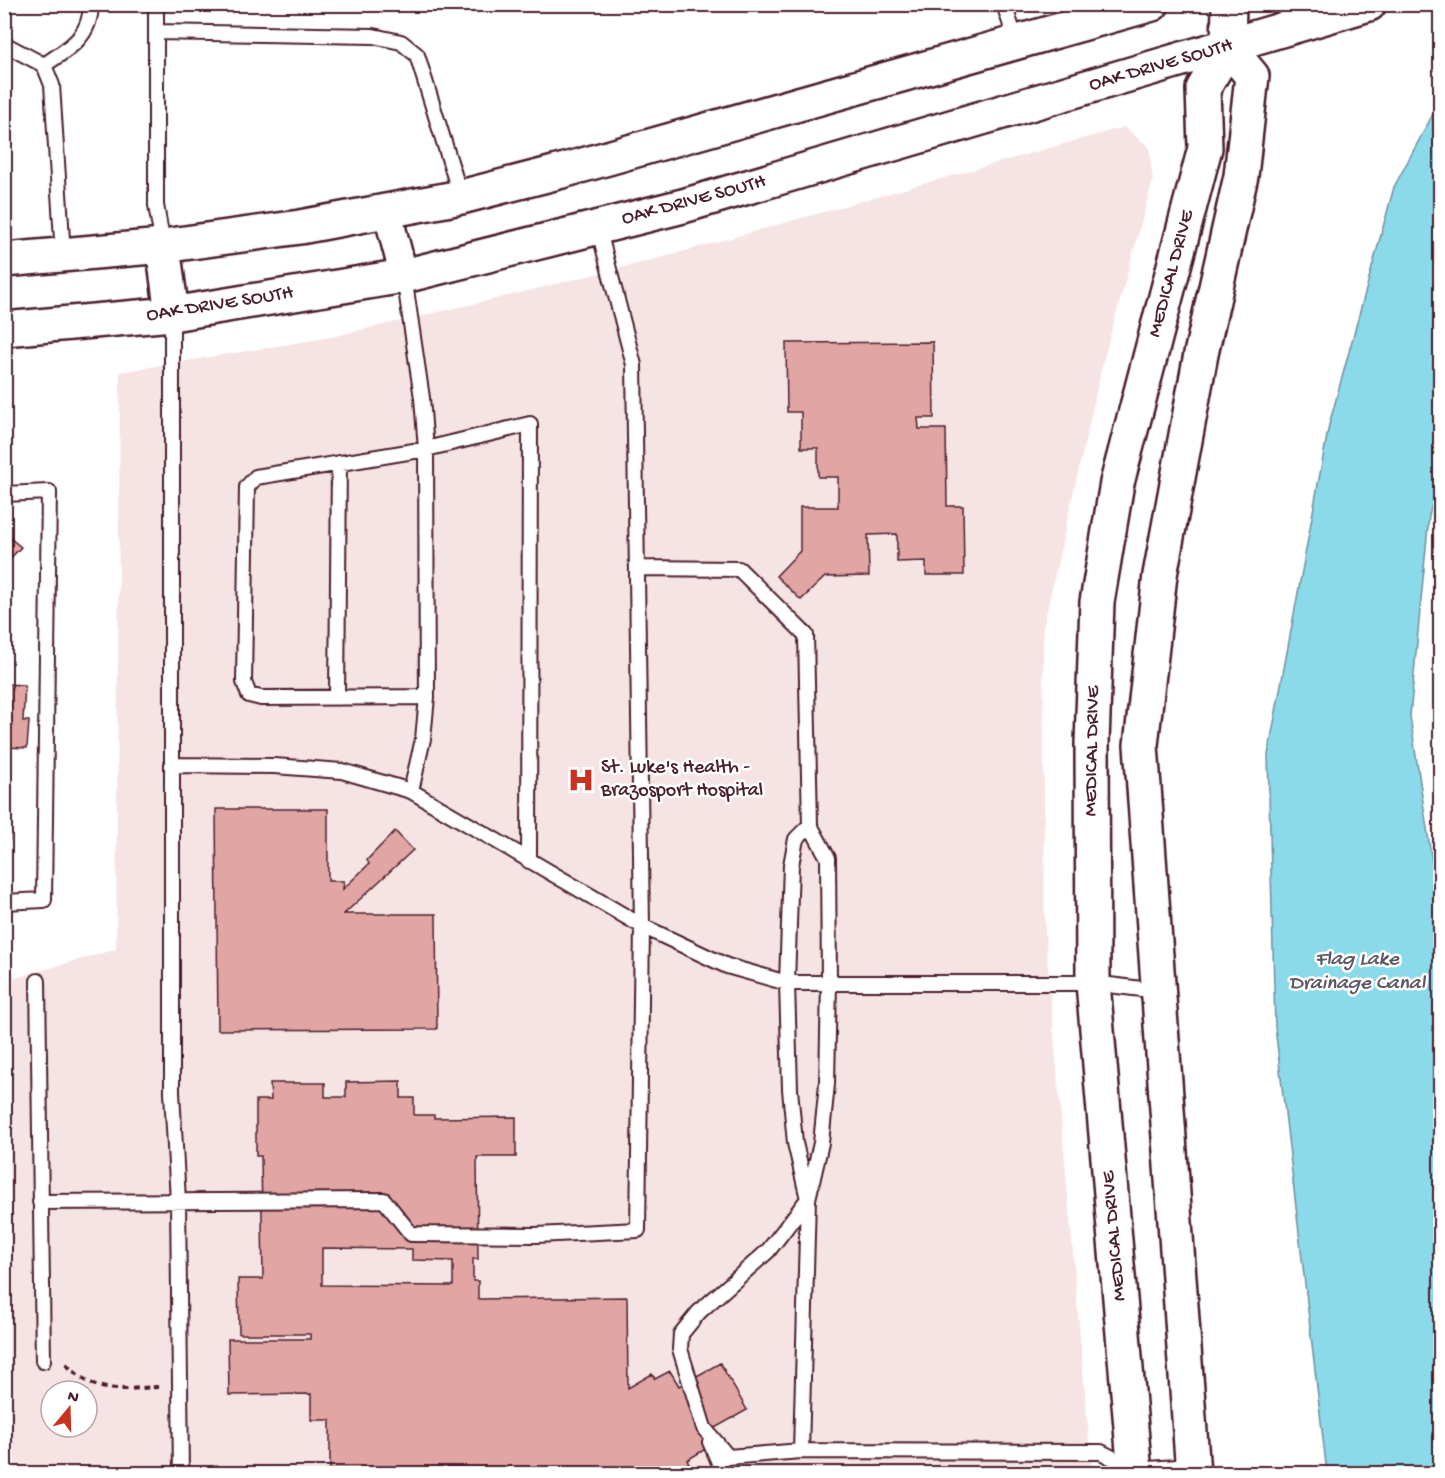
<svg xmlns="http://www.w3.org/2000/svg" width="1445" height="1478" font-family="'Gochi Hand',sans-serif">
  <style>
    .built { fill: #f6e4e4; fill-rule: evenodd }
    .water { fill: #8bdae9; stroke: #718f9d; stroke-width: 1.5 }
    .building { fill: #e1a6a4; stroke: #4a1f2b; stroke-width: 1.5; fill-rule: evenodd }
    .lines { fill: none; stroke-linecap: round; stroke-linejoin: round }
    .lane-casing { stroke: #4a1f2b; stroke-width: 18 }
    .street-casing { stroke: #4a1f2b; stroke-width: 32 }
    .secondary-casing { stroke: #4a1f2b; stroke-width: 38 }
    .path { stroke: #4a1f2b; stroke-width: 4; stroke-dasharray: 6 4.5; stroke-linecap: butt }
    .lane { stroke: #fff; stroke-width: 14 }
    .street { stroke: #fff; stroke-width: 27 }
    .secondary { stroke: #fff; stroke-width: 33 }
    .labels { text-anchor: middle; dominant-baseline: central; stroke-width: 5; stroke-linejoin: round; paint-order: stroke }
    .street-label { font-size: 20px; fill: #4a1f2b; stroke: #fff }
    .poi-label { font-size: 20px; fill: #4a1f2b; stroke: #fff; text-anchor: start }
    .water-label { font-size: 21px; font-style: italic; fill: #5e5764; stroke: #fff }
  </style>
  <rect width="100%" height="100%" fill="#fff"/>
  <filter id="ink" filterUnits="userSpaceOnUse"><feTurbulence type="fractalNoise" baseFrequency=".0167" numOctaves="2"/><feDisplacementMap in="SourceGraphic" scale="12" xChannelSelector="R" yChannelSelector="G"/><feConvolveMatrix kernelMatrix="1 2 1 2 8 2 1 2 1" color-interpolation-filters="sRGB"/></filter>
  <g filter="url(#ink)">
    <path class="built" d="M 1124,127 L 1149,147 L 1153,180 L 1103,362 L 1043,628 L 1045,932 L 1092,1473 L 5,1474 L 5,981 L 116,949 L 120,372 L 331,337 L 516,294 L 660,258 ZM 51,1391 L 87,1391 L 87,1427 L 51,1427 Z"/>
    <path class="water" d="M 1440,101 L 1440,476 L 1429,516 L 1410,716 L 1433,868 L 1440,973 L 1440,1473 L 1327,1473 L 1275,1027 L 1268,755 L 1329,425 L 1394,187 Z"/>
    <path class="building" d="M 933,342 L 934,418 L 918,418 L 919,429 L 946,429 L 947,506 L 963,506 L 964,575 L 926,575 L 926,561 L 897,562 L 897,534 L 868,535 L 869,576 L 825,577 L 801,600 L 776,576 L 800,551 L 800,507 L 838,507 L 838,477 L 818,477 L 818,448 L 801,448 L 801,412 L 787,412 L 786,343 Z
      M 4,533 L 21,547 L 4,565 Z
      M 4,684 L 25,685 L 23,721 L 29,721 L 27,748 L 4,747 Z
      M 216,809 L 328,809 L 328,881 L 344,881 L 343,889 L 369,864 L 367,860 L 395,831 L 413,850 L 344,914 L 436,914 L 437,1029 L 218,1030 Z
      M 4,812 L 12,813 L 9,842 L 4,842 Z
      M 401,1081 L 401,1098 L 414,1098 L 414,1115 L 434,1115 L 434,1118 L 516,1117 L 516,1157 L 477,1157 L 478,1259 L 473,1259 L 473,1281 L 478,1281 L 478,1299 L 627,1297 L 628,1388 L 652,1374 L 655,1379 L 670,1371 L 679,1386 L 720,1363 L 747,1410 L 702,1435 L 709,1447 L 687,1460 L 694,1474 L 330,1474 L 330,1420 L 311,1420 L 311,1394 L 229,1395 L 228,1339 L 310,1339 L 310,1334 L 239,1334 L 238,1279 L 263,1279 L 261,1156 L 256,1156 L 256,1100 L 271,1100 L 270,1083 L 325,1083 L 325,1097 L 346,1097 L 346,1082 ZM 322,1248 L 412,1249 L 412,1260 L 453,1261 L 453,1286 L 322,1285 Z"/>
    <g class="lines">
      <g class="lane-casing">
        <path id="lane" d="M 156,4 L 156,205 L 163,246
          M 1004,4 L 1016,41
          M 156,32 L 373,36 L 401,42 L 417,55 L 461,197
          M 4,44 L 44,65 L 52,85 L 63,255
          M 44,65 C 68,49 91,37 91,4
          M 404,276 L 422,398 L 426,449 L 427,697 L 423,739 L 411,791
          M 172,314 L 172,1092 L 178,1201 L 181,1474
          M 4,494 L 49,492 L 44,900 L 4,902
          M 637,568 L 739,569 L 806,635 L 810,825
          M 427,697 L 261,698 L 249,695 L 244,682 L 247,487 L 256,477 L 426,449 L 530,424 L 529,861
          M 337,698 L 339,463
          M 173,765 L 274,766 L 342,771 L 411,791 L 642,926 L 727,966 L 787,983 L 1093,983 L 1158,991
          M 38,981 L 43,1361
          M 808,1199 L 768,1251 L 699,1312 L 681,1334 L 680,1349 L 704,1428 L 728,1457 L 801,1451 L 1101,1452 L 1132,1468
          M 40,1202 L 384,1200 L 411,1234 L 536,1235 L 638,1230 L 642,926 L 634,365 L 598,227
          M 710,1442 L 724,1474
          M 801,1451 L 808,1199 L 821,1143 L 827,1084 L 829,982 L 828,858 L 810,825 L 796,839 L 791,865 L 787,983 L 790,1089 L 795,1143 L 808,1199
          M 1133,1470 L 1192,1466"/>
      </g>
      <g class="street-casing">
        <path id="street" d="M 387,211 L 404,276"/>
      </g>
      <g class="secondary-casing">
        <path id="secondary" d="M 163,246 L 172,314
          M 4,260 L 163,246 L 300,227 L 461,197 L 562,171 L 1152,4
          M 4,329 L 172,314 L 404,276 L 683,206 L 1369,4
          M 1135,1474 L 1093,983 L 1092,743 L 1097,602 L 1117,483 L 1205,148 L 1203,89 L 1228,47 L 1229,4
          M 1193,1474 L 1141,745 L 1160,575 L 1201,354 L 1241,176 L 1252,76 L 1228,47"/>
      </g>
      <path class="path" d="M 66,1364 C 97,1396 117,1389 158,1387"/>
      <use href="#lane" class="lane"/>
      <use href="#street" class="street"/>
      <use href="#secondary" class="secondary"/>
    </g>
  </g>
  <defs>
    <g id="hospital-bare" transform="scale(2.07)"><path d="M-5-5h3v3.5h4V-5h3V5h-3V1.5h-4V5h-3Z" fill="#c8321e" stroke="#fff" stroke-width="2.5" paint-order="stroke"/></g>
  </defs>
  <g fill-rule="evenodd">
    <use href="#hospital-bare" x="581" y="780"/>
  </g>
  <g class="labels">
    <g class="street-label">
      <text transform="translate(1161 66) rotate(-16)">OAK DRIVE SOUTH</text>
      <text transform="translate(694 201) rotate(-15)">OAK DRIVE SOUTH</text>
      <text transform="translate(1172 274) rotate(-75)">MEDICAL DRIVE</text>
      <text transform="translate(220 305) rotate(-9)">OAK DRIVE SOUTH</text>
      <text transform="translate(1093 751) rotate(-89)">MEDICAL DRIVE</text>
      <text transform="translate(1115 1236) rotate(-95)">MEDICAL DRIVE</text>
    </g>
    <g class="poi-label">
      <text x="601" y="768">St. Luke's Health -<tspan x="601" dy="23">Brazosport Hospital</tspan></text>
    </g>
    <g class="water-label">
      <text x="1357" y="960">Flag Lake<tspan x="1357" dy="24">Drainage Canal</tspan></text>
    </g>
  </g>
  <rect width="1445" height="1478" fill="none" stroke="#fff" stroke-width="24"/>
  <rect x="12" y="12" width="1421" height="1454" fill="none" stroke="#4a1f2b" stroke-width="2" filter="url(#ink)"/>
  <g transform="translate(69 1409) rotate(19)"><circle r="28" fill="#ffffff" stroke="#b7a5aa" stroke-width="1.5"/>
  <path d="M0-4.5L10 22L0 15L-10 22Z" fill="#c8321e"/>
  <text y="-9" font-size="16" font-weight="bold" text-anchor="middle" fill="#4a1f2b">N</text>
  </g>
</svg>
